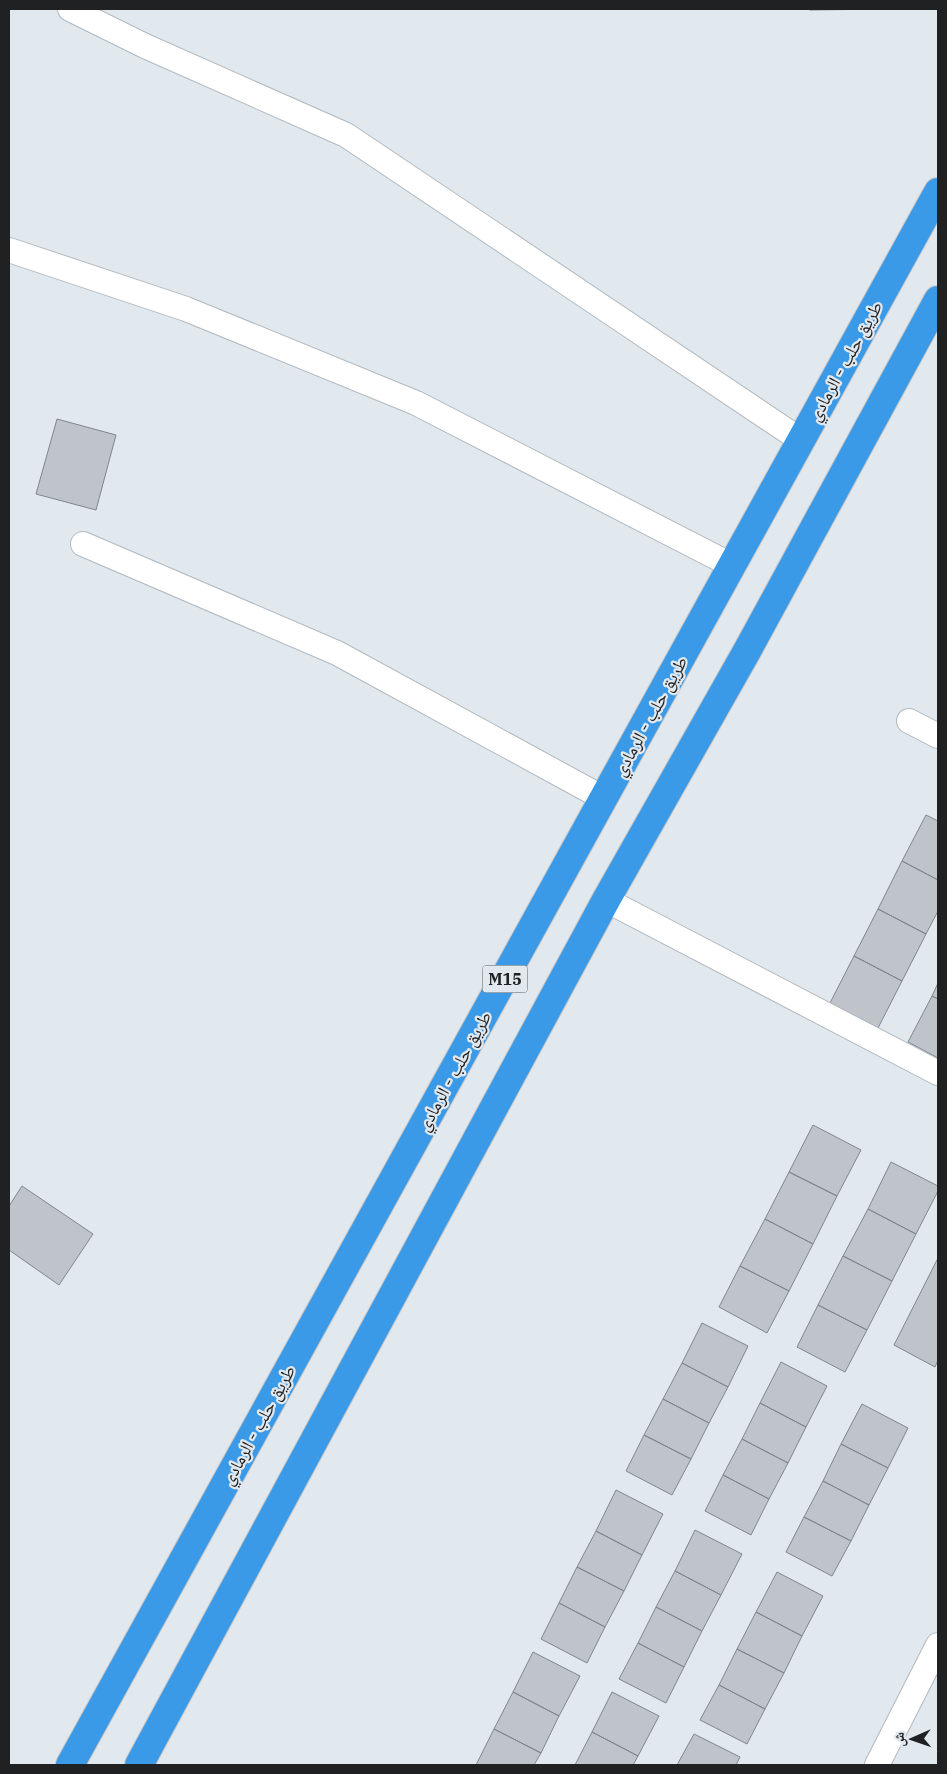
<svg xmlns="http://www.w3.org/2000/svg" width="947" height="1774" font-family="'IBM Plex Serif','Noto Naskh Arabic',serif">
  <style>
    .building { fill: #bec4ca; stroke: #80868c }
    .lines { fill: none; stroke-linecap: round; stroke-linejoin: round }
    .street-casing { stroke: #b1b8be; stroke-width: 26 }
    .highway-casing { stroke: #c5c5c6; stroke-width: 30 }
    .street { stroke: #fff; stroke-width: 24 }
    .highway { stroke: #3a9ae7; stroke-width: 28 }
    .labels { text-anchor: middle; dominant-baseline: central; stroke-width: 4.5; stroke-linejoin: round; paint-order: stroke }
    .shield { fill: #e1e8ee; stroke: #595d60; stroke-width: 1 }
    .shield-label { font-size: 16px; font-weight: bold; fill: #1f2123 }
    .street-label { font-size: 18px; fill: #1f2123; stroke: #e1e8ee }
  </style>
  <rect width="100%" height="100%" fill="#e1e8ee"/>
  <path class="building" d="M 808,9 L 887,9 L 810,10 Z
    M 57,419 L 116,435 L 96,510 L 36,494 Z
    M 926,815 L 938,821 L 938,880 L 902,861 Z
    M 902,861 L 938,880 L 938,911 L 926,934 L 878,909 Z
    M 878,909 L 926,934 L 902,981 L 854,956 Z
    M 854,956 L 902,981 L 878,1028 L 830,1003 Z
    M 938,983 L 938,999 L 932,996 Z
    M 932,996 L 938,999 L 938,1058 L 908,1042 Z
    M 813,1125 L 861,1150 L 837,1196 L 789,1172 Z
    M 891,1162 L 938,1186 L 938,1191 L 916,1234 L 868,1209 Z
    M 789,1172 L 837,1196 L 813,1244 L 765,1219 Z
    M 22,1186 L 93,1234 L 59,1285 L 9,1250 L 9,1206 Z
    M 868,1209 L 916,1234 L 892,1281 L 843,1256 Z
    M 765,1219 L 813,1244 L 789,1291 L 740,1266 Z
    M 843,1256 L 892,1281 L 867,1330 L 818,1305 Z
    M 938,1258 L 938,1360 L 935,1367 L 894,1345 Z
    M 740,1266 L 789,1291 L 767,1333 L 719,1307 Z
    M 818,1305 L 867,1330 L 845,1372 L 797,1347 Z
    M 702,1323 L 748,1346 L 728,1387 L 682,1363 Z
    M 781,1362 L 827,1386 L 806,1427 L 760,1403 Z
    M 682,1363 L 728,1387 L 709,1423 L 663,1399 Z
    M 663,1399 L 709,1423 L 691,1459 L 644,1435 Z
    M 760,1403 L 806,1427 L 788,1463 L 742,1439 Z
    M 862,1404 L 908,1428 L 888,1468 L 841,1444 Z
    M 644,1435 L 691,1459 L 672,1495 L 626,1471 Z
    M 742,1439 L 788,1463 L 769,1499 L 723,1475 Z
    M 841,1444 L 888,1468 L 869,1505 L 823,1481 Z
    M 723,1475 L 769,1499 L 751,1535 L 705,1511 Z
    M 823,1481 L 869,1505 L 851,1541 L 804,1517 Z
    M 616,1490 L 663,1514 L 642,1555 L 596,1531 Z
    M 804,1517 L 851,1541 L 832,1576 L 786,1552 Z
    M 695,1530 L 742,1554 L 721,1595 L 675,1571 Z
    M 596,1531 L 642,1555 L 624,1591 L 577,1567 Z
    M 577,1567 L 624,1591 L 605,1627 L 559,1603 Z
    M 675,1571 L 721,1595 L 702,1631 L 656,1607 Z
    M 777,1572 L 823,1596 L 802,1636 L 756,1612 Z
    M 559,1603 L 605,1627 L 587,1663 L 541,1639 Z
    M 656,1607 L 702,1631 L 684,1667 L 638,1643 Z
    M 756,1612 L 802,1636 L 784,1673 L 737,1649 Z
    M 638,1643 L 684,1667 L 666,1703 L 619,1679 Z
    M 737,1649 L 784,1673 L 765,1709 L 719,1685 Z
    M 533,1652 L 580,1676 L 559,1716 L 513,1692 Z
    M 719,1685 L 765,1709 L 747,1744 L 700,1720 Z
    M 513,1692 L 559,1716 L 541,1753 L 494,1729 Z
    M 612,1692 L 659,1716 L 638,1756 L 592,1732 Z
    M 494,1729 L 541,1753 L 534,1765 L 476,1765 Z
    M 592,1732 L 638,1756 L 633,1765 L 575,1765 Z
    M 694,1734 L 740,1757 L 736,1765 L 677,1765 Z"/>
  <g class="lines">
    <g class="street-casing">
      <path id="street" d="M 70,9 L 145,46 L 346,135 L 802,441
        M 9,250 L 186,309 L 416,403 L 733,566
        M 83,544 L 337,653 L 605,799
        M 909,721 L 938,736
        M 606,900 L 938,1073
        M 877,1765 L 938,1645"/>
    </g>
    <g class="highway-casing">
      <path id="highway" d="M 70,1765 L 938,192
        M 139,1765 L 606,900 L 747,651 L 938,300"/>
    </g>
    <use href="#street" class="street"/>
    <use href="#highway" class="highway"/>
  </g>
  <g class="labels">
    <rect class="shield" x="482.5" y="965.5" width="45" height="27" rx="4"/>
    <g class="shield-label">
      <text x="505" y="979">M15</text>
    </g>
    <g class="street-label">
      <text transform="translate(845 361) rotate(-61)">طريق حلب - الرمادي</text>
      <text transform="translate(650 716) rotate(-61)">طريق حلب - الرمادي</text>
      <text transform="translate(454 1071) rotate(-61)">طريق حلب - الرمادي</text>
      <text transform="translate(258 1425) rotate(-61)">طريق حلب - الرمادي</text>
    </g>
  </g>
  <rect width="947" height="1774" fill="none" stroke="#1f2123" stroke-width="20"/>
  <g transform="translate(912 1739) rotate(268)" stroke="#e1e8ee" stroke-width="4" paint-order="stroke">
  <path d="M0-4L9 19L0 12L-9 19Z" fill="#1f2123"/>
  <text y="-8" font-size="14" font-weight="bold" text-anchor="middle" fill="#1f2123">ش</text>
  </g>
</svg>
